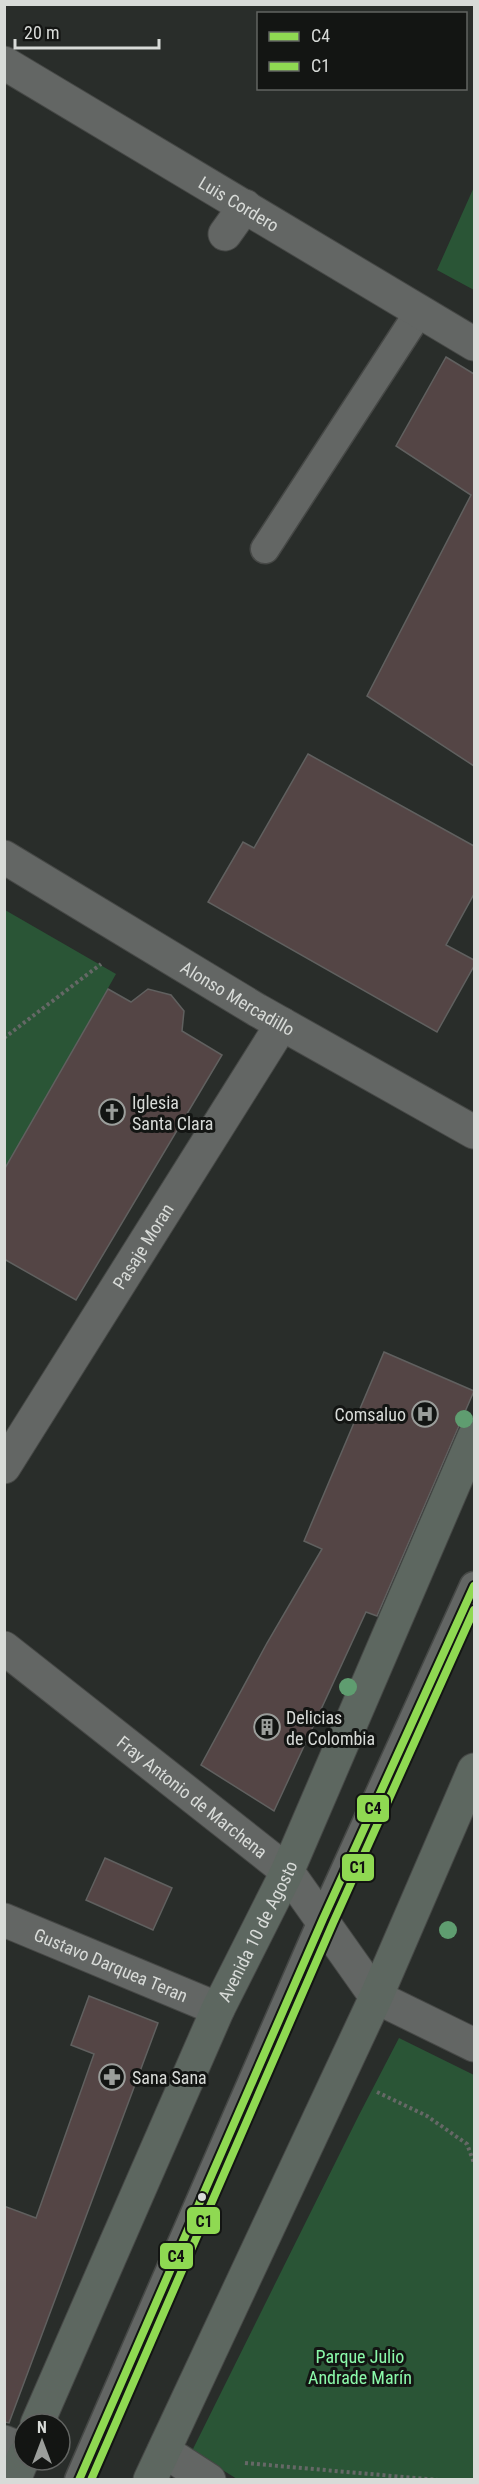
<svg xmlns="http://www.w3.org/2000/svg" width="479" height="2484" font-family="'Roboto Condensed',sans-serif">
  <style>
    .green { fill: #2a5536 }
    .building { fill: #544545; stroke: #60605f; stroke-width: 1.5 }
    .lines { fill: none; stroke-linecap: round; stroke-linejoin: round }
    .service-casing { stroke: #464846; stroke-width: 31 }
    .pedestrian-casing { stroke: #464846; stroke-width: 35 }
    .minor-casing { stroke: #464846; stroke-width: 35 }
    .primary-casing { stroke: #464846; stroke-width: 35 }
    .path { stroke: #656866; stroke-width: 4; stroke-dasharray: 3 3; stroke-linecap: butt }
    .service { stroke: #636664; stroke-width: 28 }
    .pedestrian { stroke: #636664; stroke-width: 33 }
    .minor { stroke: #636664; stroke-width: 33 }
    .primary { stroke: #5d6760; stroke-width: 33 }
    .bus-1-casing { stroke: #131513; stroke-width: 12 }
    .bus-2-casing { stroke: #131513; stroke-width: 12 }
    .bus-1 { stroke: #8fd952; stroke-width: 8 }
    .bus-2 { stroke: #8fd952; stroke-width: 8 }
    .tree { fill: #5f9d70 }
    .bus-dot { fill: #d8dbd8; stroke: #131513; stroke-width: 2 }
    .labels { text-anchor: middle; dominant-baseline: central; stroke-width: 6; stroke-linejoin: round; paint-order: stroke }
    .street-label { font-size: 18px; fill: #d8dbd8; stroke: #131513 }
    .poi-label { font-size: 18px; fill: #d8dbd8; stroke: #131513; text-anchor: start }
    .park-label { font-size: 18px; fill: #8bf9aa; stroke: #131513 }
    .line-badge { stroke: #131513; stroke-width: 2 }
    .pale-badge-label { font-size: 16px; text-anchor: middle; font-weight: bold; fill: #111 }
  </style>
  <rect width="100%" height="100%" fill="#292d2a"/>
  <path class="green" d="M 474,187 L 474,290 L 437,270 Z
    M 5,910 L 116,974 L 5,1170 Z
    M 399,2038 L 474,2075 L 474,2479 L 237,2479 L 192,2451 L 359,2115 Z"/>
  <path class="building" d="M 446,357 L 474,374 L 474,766 L 367,696 L 471,495 L 396,446 Z
    M 308,754 L 474,846 L 474,894 L 446,945 L 474,960 L 474,966 L 437,1032 L 208,902 L 243,842 L 254,848 Z
    M 108,989 L 131,1002 L 148,989 L 171,995 L 184,1011 L 182,1031 L 222,1055 L 76,1300 L 4,1259 L 4,1170 Z
    M 384,1352 L 474,1391 L 377,1616 L 366,1612 L 274,1811 L 201,1765 L 267,1643 L 322,1549 L 304,1541 Z
    M 105,1858 L 172,1888 L 153,1930 L 86,1900 Z
    M 89,1996 L 158,2023 L 9,2423 L 4,2422 L 4,2206 L 36,2218 L 94,2054 L 71,2045 Z"/>
  <g class="lines">
    <g class="service-casing">
      <path id="service" d="M 265,549 L 410,326 L 418,310
        M 79,2480 L 323,1919 L 474,1586"/>
    </g>
    <g class="pedestrian-casing">
      <path id="pedestrian" d="M 164,2451 L 209,2480"/>
    </g>
    <g class="minor-casing">
      <g id="minor">
        <path id="s1" d="M 4,63 L 474,344"/>
        <path d="M 225,234 L 245,206"/>
        <path id="s2" d="M 4,857 L 257,1010 L 474,1132"/>
        <path id="s3" d="M 4,1467 L 282,1024"/>
        <path id="s4" d="M 4,1648 L 287,1871 L 376,1997 L 474,2045"/>
        <path id="s5" d="M 4,1920 L 218,2009"/>
        <path d="M 4,2442 L 24,2450"/>
      </g>
    </g>
    <g class="primary-casing">
      <g id="primary">
        <path id="s6" d="M 37,2424 L 218,2009 L 287,1872 L 474,1437"/>
        <path d="M 14,2480 L 24,2456"/>
        <path d="M 150,2480 L 376,1997 L 474,1770"/>
      </g>
    </g>
    <path class="path" d="M 4,1038 L 101,964
      M 377,2092 L 427,2116 L 467,2144 L 474,2163
      M 245,2463 L 438,2480"/>
    <use href="#service" class="service"/>
    <use href="#pedestrian" class="pedestrian"/>
    <use href="#minor" class="minor"/>
    <use href="#primary" class="primary"/>
    <g class="bus-1-casing">
      <path id="bus-1" d="M 79,2480 L 323,1919 L 474,1586"/>
    </g>
    <g class="bus-2-casing">
      <path id="bus-2" d="M 91,2480 L 333,1923 L 474,1610"/>
    </g>
    <use href="#bus-1" class="bus-1"/>
    <use href="#bus-2" class="bus-2"/>
  </g>
  <g class="tree">
    <circle cx="464" cy="1419" r="9"/>
    <circle cx="348" cy="1687" r="9"/>
    <circle cx="448" cy="1930" r="9"/>
  </g>
  <defs>
    <g id="church-ring" transform="scale(1.35)"><circle r="9.5" fill="#131513" stroke="#9b9e9b" stroke-width="1.5"/><path d="M-1.2-6h2.4v3.5h3.3v2.4h-3.3V6h-2.4V-.1h-3.3v-2.4h3.3Z" fill="#9b9e9b"/></g>
    <g id="hospital-ring" transform="scale(1.35)"><circle r="9.5" fill="#131513" stroke="#9b9e9b" stroke-width="1.5"/><path d="M-5-5h3v3.5h4V-5h3V5h-3V1.5h-4V5h-3Z" fill="#9b9e9b"/></g>
    <g id="building-ring" transform="scale(1.35)"><circle r="9.5" fill="#131513" stroke="#9b9e9b" stroke-width="1.5"/><path d="M-4-6H4V6H1V3H-1V6H-4ZM-2.5-4.3h1.7v1.8h-1.7ZM.8-4.3h1.7v1.8H.8ZM-2.5-1h1.7V.8h-1.7ZM.8-1h1.7V.8H.8Z" fill="#9b9e9b"/></g>
    <g id="pharmacy-ring" transform="scale(1.35)"><circle r="9.5" fill="#131513" stroke="#9b9e9b" stroke-width="1.5"/><path d="M-2-6h4v4h4v4h-4v4h-4v-4h-4v-4h4Z" fill="#9b9e9b"/></g>
  </defs>
  <g fill-rule="evenodd">
    <use href="#church-ring" x="112" y="1112"/>
    <use href="#hospital-ring" x="425" y="1414"/>
    <use href="#building-ring" x="267" y="1727"/>
    <use href="#pharmacy-ring" x="112" y="2077"/>
  </g>
  <circle class="bus-dot" cx="202" cy="2197" r="5"/>
  <g class="labels">
    <g class="street-label">
      <text stroke="none"><textPath href="#s1" startOffset="274">Luis Cordero</textPath></text>
      <text stroke="none"><textPath href="#s2" startOffset="273">Alonso Mercadillo</textPath></text>
      <text stroke="none"><textPath href="#s3" startOffset="261">Pasaje Moran</textPath></text>
      <text stroke="none"><textPath href="#s4" startOffset="240">Fray Antonio de Marchena</textPath></text>
      <text stroke="none"><textPath href="#s6" startOffset="540">Avenida 10 de Agosto</textPath></text>
      <text stroke="none"><textPath href="#s5" startOffset="116">Gustavo Darquea Teran</textPath></text>
    </g>
    <g class="poi-label">
      <text x="132" y="1102">Iglesia<tspan x="132" dy="21">Santa Clara</tspan></text>
      <text x="406" y="1414" text-anchor="end">Comsaluo</text>
      <text x="286" y="1717">Delicias<tspan x="286" dy="21">de Colombia</tspan></text>
      <text x="132" y="2077">Sana Sana</text>
    </g>
    <g class="park-label">
      <text x="360" y="2356">Parque Julio<tspan x="360" dy="21">Andrade Marín</tspan></text>
    </g>
  </g>
  <g class="line-badge">
    <rect x="356" y="1794" width="34" height="29" rx="6" fill="#8fd952"/>
    <rect x="341" y="1853" width="34" height="29" rx="6" fill="#8fd952"/>
    <rect x="186" y="2206" width="35" height="29" rx="6" fill="#8fd952"/>
    <rect x="159" y="2242" width="35" height="28" rx="6" fill="#8fd952"/>
  </g>
  <g class="pale-badge-label">
    <text x="373" y="1814">C4</text>
    <text x="358" y="1873">C1</text>
    <text x="204" y="2227">C1</text>
    <text x="176" y="2262">C4</text>
  </g>
  <rect width="479" height="2484" fill="none" stroke="#d8dbd8" stroke-width="12"/>
  <rect x="257" y="12" width="210" height="78" fill="#131513" stroke="#626462" stroke-width="1.5"/>
  <rect x="269" y="32" width="30" height="9" fill="#8fd952" stroke="#626462" stroke-width="1.5"/>
  <text x="311" y="42" font-size="18" fill="#d8dbd8">C4</text>
  <rect x="269" y="62" width="30" height="9" fill="#8fd952" stroke="#626462" stroke-width="1.5"/>
  <text x="311" y="72" font-size="18" fill="#d8dbd8">C1</text>
  <g transform="translate(42 2442)"><circle r="28" fill="#131513" stroke="#626462" stroke-width="1.5"/>
  <path d="M0-4.5L10 22L0 15L-10 22Z" fill="#9b9e9b"/>
  <text y="-9" font-size="16" font-weight="bold" text-anchor="middle" fill="#d8dbd8">N</text>
  </g>
  <path d="M15 39v9h144v-9" fill="none" stroke="#d8dbd8" stroke-width="3"/>
  <text x="24" y="39" font-size="18" fill="#d8dbd8" stroke="#131513" stroke-width="4.5" paint-order="stroke">20 m</text>
</svg>
